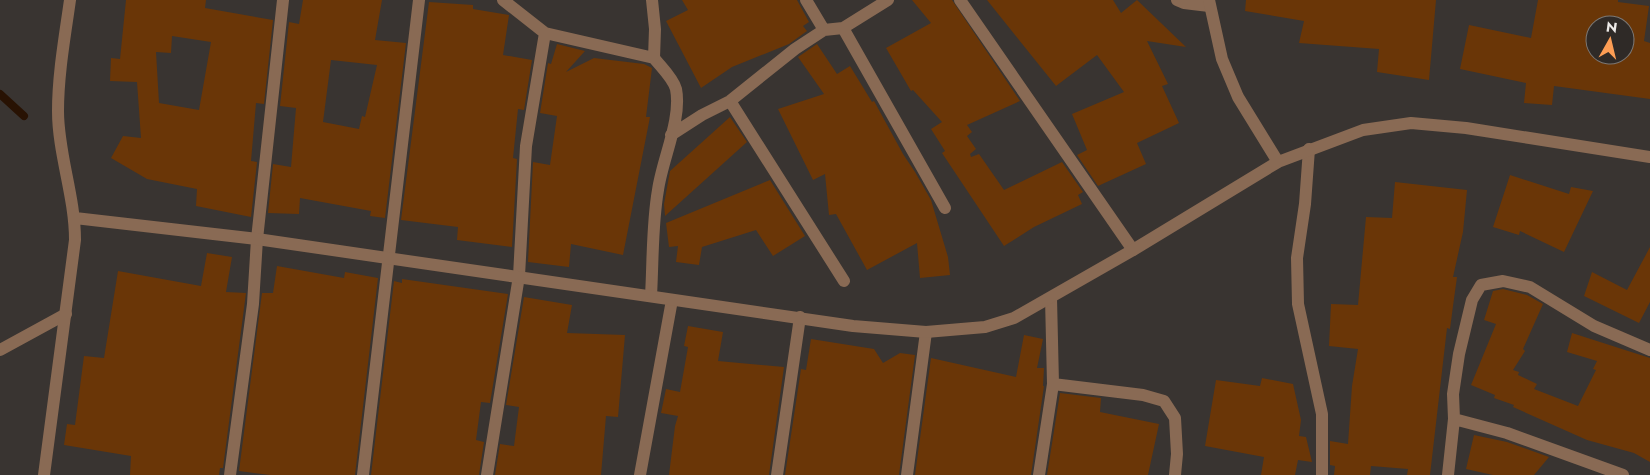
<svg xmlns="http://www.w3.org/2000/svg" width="1650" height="475" font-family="Jost,sans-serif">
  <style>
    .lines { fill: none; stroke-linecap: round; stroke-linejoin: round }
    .stream { stroke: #281203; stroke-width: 8 }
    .building { fill: #6a3607; fill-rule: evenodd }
    .minor { stroke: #896a54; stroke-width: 12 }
    .tertiary { stroke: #896a54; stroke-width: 12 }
  </style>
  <rect width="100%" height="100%" fill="#393431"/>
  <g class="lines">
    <path class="stream" d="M 0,94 L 24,116"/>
  </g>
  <path class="building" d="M 126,0 L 206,0 L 205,8 L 273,20 L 264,104 L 256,103 L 251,161 L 257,162 L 251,217 L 196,206 L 197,189 L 147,179 L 111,158 L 123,136 L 141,138 L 137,82 L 110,81 L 111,58 L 120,59 ZM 172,36 L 211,42 L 199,110 L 159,103 L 156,52 L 171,53 Z
    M 303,0 L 382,0 L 375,40 L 406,43 L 385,218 L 370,216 L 371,211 L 300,198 L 299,214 L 268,213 L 273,164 L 291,167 L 296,108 L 280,106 L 289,22 L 299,24 ZM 331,60 L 377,65 L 365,117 L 362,116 L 359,129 L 323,122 Z
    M 682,0 L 797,0 L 809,22 L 803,26 L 807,31 L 789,44 L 732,67 L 701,88 L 666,21 L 688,10 Z
    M 912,0 L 952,0 L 1020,101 L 967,125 L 972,132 L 967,136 L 976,149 L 970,154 L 971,157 L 979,154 L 1004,190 L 1062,162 L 1083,192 L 1078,195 L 1082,204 L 1034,227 L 1004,246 L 942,153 L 945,151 L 931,129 L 942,122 L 913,90 L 911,91 L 886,48 L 931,23 Z
    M 987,0 L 1113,0 L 1121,13 L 1137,0 L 1186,47 L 1147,41 L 1168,84 L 1162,86 L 1179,123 L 1137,143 L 1146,164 L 1098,186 L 1077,155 L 1087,150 L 1072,114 L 1124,92 L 1097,55 L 1056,86 Z
    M 1246,0 L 1436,0 L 1429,80 L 1377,72 L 1379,49 L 1299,43 L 1304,21 L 1245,11 Z
    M 1538,0 L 1618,0 L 1618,2 L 1649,6 L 1644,41 L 1650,43 L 1650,99 L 1554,86 L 1552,105 L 1524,103 L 1526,83 L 1460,69 L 1469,25 L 1531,38 ZM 1595,25 L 1625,25 L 1625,55 L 1595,55 Z
    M 429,2 L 473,5 L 473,9 L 509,15 L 503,55 L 532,60 L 524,110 L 518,109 L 513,158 L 517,159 L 512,247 L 457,240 L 458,227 L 401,220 Z
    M 557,44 L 585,51 L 566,72 L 594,58 L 644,64 L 652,68 L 646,117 L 650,117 L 623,255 L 571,244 L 569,267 L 528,262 L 533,162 L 550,165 L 557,116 L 540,113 L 548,63 L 551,64 Z
    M 817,44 L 837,74 L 850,66 L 872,102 L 874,101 L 903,154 L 915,172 L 931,200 L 948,257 L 950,275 L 920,278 L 917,243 L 867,270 L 836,214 L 829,215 L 825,174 L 813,180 L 778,109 L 824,94 L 798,57 Z
    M 730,117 L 747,142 L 665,216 L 664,204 L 670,171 Z
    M 1510,175 L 1569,194 L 1571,187 L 1593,191 L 1564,252 L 1520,231 L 1519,235 L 1493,227 Z
    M 770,180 L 805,236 L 773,256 L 756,230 L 702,247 L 699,265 L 676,262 L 678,246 L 669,247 L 666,223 Z
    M 1395,182 L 1467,190 L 1463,232 L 1453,277 L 1457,277 L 1453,306 L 1450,329 L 1447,328 L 1430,475 L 1407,475 L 1408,469 L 1371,466 L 1370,475 L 1334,475 L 1335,466 L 1330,465 L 1330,441 L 1348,444 L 1352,386 L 1358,349 L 1329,346 L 1331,304 L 1358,305 L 1366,217 L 1392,218 Z
    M 1650,247 L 1650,302 L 1639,323 L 1584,296 L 1592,272 L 1627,290 Z
    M 207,253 L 232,257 L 226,292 L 246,293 L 223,468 L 220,468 L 219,475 L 130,475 L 131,456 L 64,445 L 67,424 L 75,425 L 84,356 L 104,358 L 118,271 L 201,286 Z
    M 277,266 L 344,278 L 345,272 L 378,278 L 355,475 L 270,475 L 239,471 L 262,293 L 273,293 Z
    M 402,279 L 508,294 L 490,403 L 481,402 L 476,440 L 484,442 L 479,475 L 371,475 L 394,281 L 402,283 Z
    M 1503,289 L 1527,295 L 1543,304 L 1523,349 L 1525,351 L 1513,370 L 1519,372 L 1518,375 L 1537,384 L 1534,389 L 1578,406 L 1596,370 L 1593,369 L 1597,361 L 1567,352 L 1572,333 L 1650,358 L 1650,462 L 1634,453 L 1587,440 L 1513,407 L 1514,405 L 1494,398 L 1495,395 L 1471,385 L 1496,324 L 1484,320 L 1493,291 Z
    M 524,297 L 572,305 L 567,333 L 625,335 L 618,417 L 606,416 L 601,475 L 495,475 L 500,444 L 514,446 L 519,407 L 506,405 Z
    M 688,326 L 723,332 L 718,361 L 784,367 L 769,475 L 669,475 L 675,426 L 678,416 L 661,413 L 666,389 L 680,392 L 688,347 L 684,346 Z
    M 1024,335 L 1043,339 L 1037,368 L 1044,368 L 1043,386 L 1044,386 L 1031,475 L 915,475 L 931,358 L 1016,377 Z
    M 811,339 L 874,349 L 883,363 L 900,353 L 915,355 L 899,475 L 785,475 L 801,369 L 806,370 Z
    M 1262,378 L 1293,384 L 1301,420 L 1299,436 L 1306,437 L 1312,462 L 1298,460 L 1295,475 L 1261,475 L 1264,457 L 1205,446 L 1216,380 L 1260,386 Z
    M 1060,393 L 1101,398 L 1100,412 L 1159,424 L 1148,475 L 1047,475 Z
    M 1474,435 L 1507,442 L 1549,457 L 1534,475 L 1493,475 L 1466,469 Z"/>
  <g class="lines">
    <path class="minor" d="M 503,0 L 545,33 L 654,58 C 661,67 673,78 676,89 C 682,119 662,160 658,190 C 652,224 653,261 651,296
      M 652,0 L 655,29 L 654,58
      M 806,0 L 824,30
      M 960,0 L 1133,250
      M 1177,0 L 1184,3 L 1209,6
      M 843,28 L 945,208
      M 730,101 L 844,281
      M 671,135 L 702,115 L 730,101 L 795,49 L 824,30 L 843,28 L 888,0
      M 1309,149 L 1305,204 L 1297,258 L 1298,304 L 1322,414 L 1322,475
      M 0,350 L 66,314
      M 1053,384 L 1143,395 L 1164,401 L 1175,418 L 1177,454 L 1175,475
      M 1454,419 L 1507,433 L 1623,475
      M 230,475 L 253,304 L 257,239 L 283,0
      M 363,475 L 419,0
      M 487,475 L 519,276 L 526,146 L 545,33
      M 640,475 L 672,300
      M 777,475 L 800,317
      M 907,475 L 926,332
      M 1039,475 L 1053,384 L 1051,298
      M 1448,475 L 1454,419 L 1453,394 L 1459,354 L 1472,300 L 1481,285 L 1503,281 L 1530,287 L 1594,326 L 1650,350"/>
    <path class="tertiary" d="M 1209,0 L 1222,59 L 1238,97 L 1278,162
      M 75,218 L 257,239 L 853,326 L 926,332 L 985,327 L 1014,318 L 1133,250 L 1278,162 L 1363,130 L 1411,123 L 1466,128 L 1650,157
      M 44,475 L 75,240 C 75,196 58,154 58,111 C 58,74 65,36 70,0"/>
  </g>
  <g transform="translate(1610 40) rotate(8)"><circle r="24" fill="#2f2a27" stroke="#7b7774"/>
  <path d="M0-4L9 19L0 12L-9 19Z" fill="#fd9d54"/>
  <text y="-8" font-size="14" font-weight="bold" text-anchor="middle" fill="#edeae8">N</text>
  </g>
</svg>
